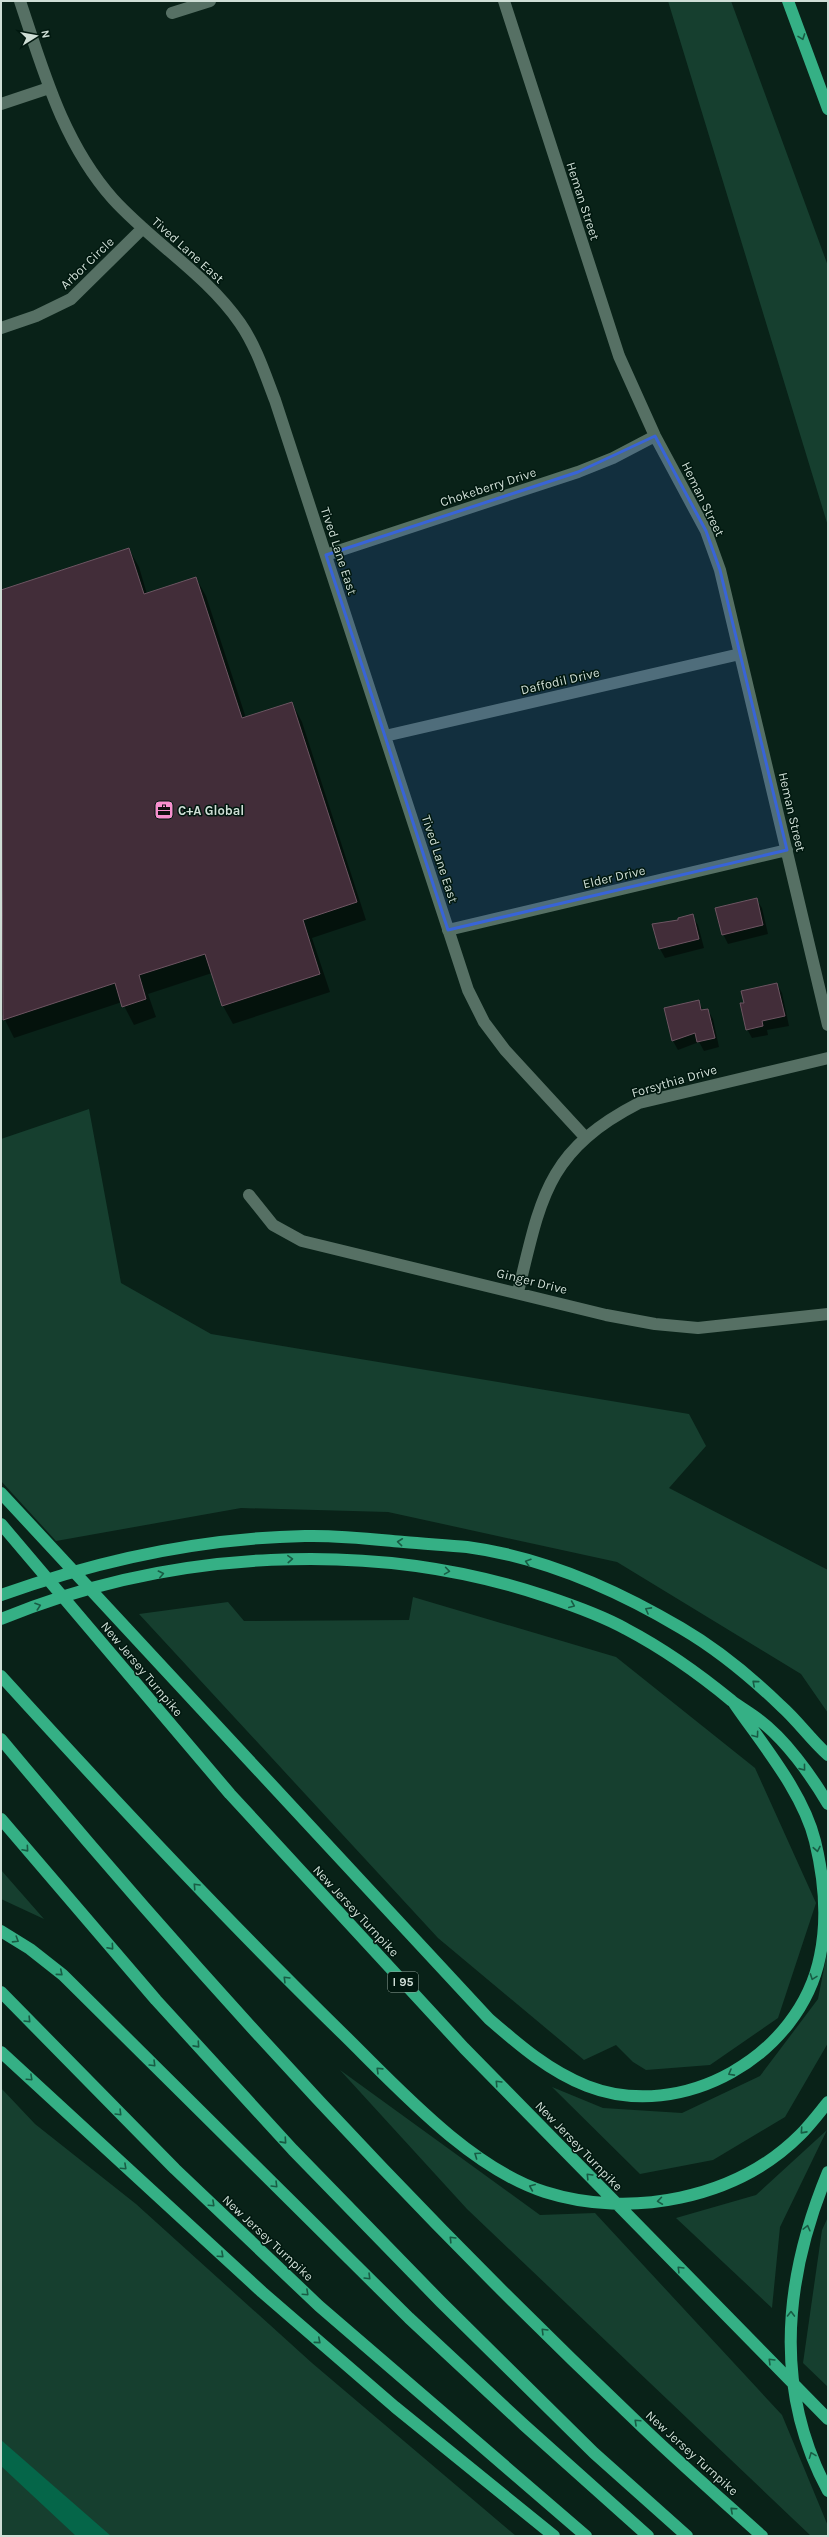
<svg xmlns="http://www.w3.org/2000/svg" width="829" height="2537" font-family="Karla,sans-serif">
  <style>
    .green { fill: #163f2f }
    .water { fill: #056649 }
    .shadow { fill: #0007 }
    .building { fill: #422d39; stroke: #6d5562 }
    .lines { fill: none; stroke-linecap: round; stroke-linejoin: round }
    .street { stroke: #567064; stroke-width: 12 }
    .highway { stroke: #35b085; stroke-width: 12 }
    .oneway { stroke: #185c44 }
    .marked { fill: #3864d8; fill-opacity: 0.2; stroke: #3864d8; stroke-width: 3; stroke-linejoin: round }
    .labels { text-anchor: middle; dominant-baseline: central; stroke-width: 3; stroke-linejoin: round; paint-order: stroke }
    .shield { fill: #01180f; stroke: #91a39a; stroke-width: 1 }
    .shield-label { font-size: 12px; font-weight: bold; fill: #cfded6 }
    .street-label { font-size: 13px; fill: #cfded6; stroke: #01180f }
    .poi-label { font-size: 13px; font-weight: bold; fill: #cfded6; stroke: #01180f; text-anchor: start }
  </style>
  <rect width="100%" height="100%" fill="#092218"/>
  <path class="green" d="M 668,1 L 731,1 L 828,266 L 828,526 Z
    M 89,1109 L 121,1283 L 211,1334 L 689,1414 L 706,1446 L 669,1488 L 828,1570 L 828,1713 L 801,1674 L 617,1562 L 388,1512 L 241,1508 L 56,1541 L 1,1481 L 1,1139 Z
    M 413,1597 L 616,1657 L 755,1768 L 816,1903 L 778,2018 L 710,2065 L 646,2070 L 633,2062 L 616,2045 L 584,2060 L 438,1938 L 139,1614 L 228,1602 L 244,1621 L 409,1620 Z
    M 1,1869 L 1,1870 L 44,1919 L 1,1899 Z
    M 828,1948 L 828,2043 L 785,2117 L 713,2160 L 640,2174 L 552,2087 L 603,2108 L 682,2113 L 760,2076 L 818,1999 Z
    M 340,2070 L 540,2215 L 595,2213 L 782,2415 L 828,2526 L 828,2536 L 811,2536 L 467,2209 Z
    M 1,2088 L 35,2124 L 136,2204 L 312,2363 L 516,2536 L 1,2536 Z
    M 827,2130 L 780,2227 L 772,2308 L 676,2218 L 756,2195 Z
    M 828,2217 L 828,2387 L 803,2363 L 822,2230 Z"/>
  <path class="water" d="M 1,2440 L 111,2536 L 76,2536 L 1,2466 Z"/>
  <path class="shadow" d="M 129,549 L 139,567 L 147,594 L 196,578 L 206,596 L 246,718 L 292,703 L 302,722 L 366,920 L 312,938 L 330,992 L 233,1024 L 223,1006 L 212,973 L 148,994 L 156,1017 L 134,1025 L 122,1002 L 14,1038 L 1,1012 L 1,591 Z
    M 756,899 L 762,908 L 768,934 L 728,944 L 723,934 Z
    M 692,915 L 698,925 L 704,948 L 665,958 L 660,949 L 654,925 L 680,920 Z
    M 777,984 L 782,993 L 789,1026 L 767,1030 L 768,1035 L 752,1038 L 747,1029 Z
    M 698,1001 L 704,1011 L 708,1010 L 713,1019 L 719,1047 L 704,1051 L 699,1042 L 678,1050 L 673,1041 L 665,1008 Z"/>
  <path class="building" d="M 129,548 L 144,594 L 196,577 L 242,718 L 292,702 L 357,902 L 303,920 L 320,974 L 222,1006 L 205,954 L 139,975 L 146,999 L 122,1007 L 115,983 L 3,1020 L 1,590 Z
    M 757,898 L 763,925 L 722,935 L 715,908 Z
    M 693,914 L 699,939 L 659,949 L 652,924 L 678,920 L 678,918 Z
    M 777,983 L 785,1016 L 762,1021 L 763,1026 L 746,1030 L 740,1003 L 744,1003 L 741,991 Z
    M 699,1000 L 701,1010 L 708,1009 L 715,1038 L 697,1042 L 695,1033 L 672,1041 L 664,1008 Z"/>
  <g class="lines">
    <path class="street" d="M 20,1 C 43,70 63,143 113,199 C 153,243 206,274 240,323 C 256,346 265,374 275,400 L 468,990 L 484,1022 L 505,1050 L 585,1137
      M 504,1 L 619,356 L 655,436 L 706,531 L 720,570 L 828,1025
      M 172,13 L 210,1
      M 1,104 L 49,88
      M 1,328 L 36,316 L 71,299 L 143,228
      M 326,555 L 578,472 L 613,458 L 655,436
      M 385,736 L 740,654
      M 448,930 L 787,850
      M 249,1195 L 273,1225 L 302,1241 L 606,1315 L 655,1324 L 698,1328 L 828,1314
      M 518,1292 C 541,1198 546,1151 639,1103 L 828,1058"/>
    <path class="highway" d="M 788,1 L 828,109
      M 1,1493 L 489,2019 C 519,2045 549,2071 587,2086 C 682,2123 800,2056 820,1956 C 828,1918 824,1878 815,1841 C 803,1792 762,1744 734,1703
      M 1,1524 L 230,1794 L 464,2048 L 828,2419
      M 1,1595 C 99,1560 201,1538 305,1536 C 338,1535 372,1539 404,1542 C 425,1544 447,1545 467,1547 C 543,1557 617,1590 681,1628 C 717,1649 751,1677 781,1706 C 798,1721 811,1740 828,1755
      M 1,1619 C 169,1550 372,1538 545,1596 C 572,1605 601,1615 626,1629 C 664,1649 698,1673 732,1701 C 740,1707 750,1713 758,1719 C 785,1739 811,1775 828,1804
      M 1,1676 C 112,1798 225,1919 343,2034 C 398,2088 470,2168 545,2192 C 630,2219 736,2199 800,2135 C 810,2125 819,2113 828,2102
      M 1,1739 C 199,1977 410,2207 635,2420 C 676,2460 719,2497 762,2536
      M 1,1819 L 156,2000 L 293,2150 L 441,2302 L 594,2453 L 687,2536
      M 1,1931 L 30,1949 L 63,1975 L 409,2318 L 524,2425 L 648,2536
      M 1,1992 L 175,2169 L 319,2306 L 586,2536
      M 1,2052 L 262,2292 L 395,2407 L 554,2536
      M 828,2172 C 785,2276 772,2387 828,2491"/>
  </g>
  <defs><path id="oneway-chevron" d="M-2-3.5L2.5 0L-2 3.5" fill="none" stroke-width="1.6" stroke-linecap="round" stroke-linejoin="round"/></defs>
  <g class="oneway">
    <use href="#oneway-chevron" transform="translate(802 37) rotate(70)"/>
    <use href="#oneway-chevron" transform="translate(400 1542) rotate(-174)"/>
    <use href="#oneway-chevron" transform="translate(290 1559) rotate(-3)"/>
    <use href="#oneway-chevron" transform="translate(528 1562) rotate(-163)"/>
    <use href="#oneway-chevron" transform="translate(447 1571) rotate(9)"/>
    <use href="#oneway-chevron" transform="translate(161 1574) rotate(-12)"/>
    <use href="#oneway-chevron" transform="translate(572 1605) rotate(23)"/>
    <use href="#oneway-chevron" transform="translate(38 1606) rotate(-19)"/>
    <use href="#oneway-chevron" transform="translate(648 1610) rotate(-151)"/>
    <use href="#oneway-chevron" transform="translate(755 1683) rotate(-139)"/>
    <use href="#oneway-chevron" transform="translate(756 1735) rotate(54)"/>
    <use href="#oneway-chevron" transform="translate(803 1768) rotate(51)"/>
    <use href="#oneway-chevron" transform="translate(26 1849) rotate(49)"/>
    <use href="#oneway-chevron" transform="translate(817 1849) rotate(79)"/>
    <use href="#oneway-chevron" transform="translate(196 1886) rotate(-133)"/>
    <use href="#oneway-chevron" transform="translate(16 1940) rotate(32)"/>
    <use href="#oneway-chevron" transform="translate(111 1947) rotate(49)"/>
    <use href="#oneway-chevron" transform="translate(60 1973) rotate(40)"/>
    <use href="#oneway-chevron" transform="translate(813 1977) rotate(110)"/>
    <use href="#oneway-chevron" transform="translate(286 1979) rotate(-135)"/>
    <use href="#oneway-chevron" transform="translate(28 2020) rotate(46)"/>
    <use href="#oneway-chevron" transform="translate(197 2045) rotate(48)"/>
    <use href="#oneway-chevron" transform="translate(153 2064) rotate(45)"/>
    <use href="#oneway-chevron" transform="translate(379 2070) rotate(-136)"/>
    <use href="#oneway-chevron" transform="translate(731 2073) rotate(151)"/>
    <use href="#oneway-chevron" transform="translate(30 2078) rotate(43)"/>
    <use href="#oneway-chevron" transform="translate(498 2083) rotate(-134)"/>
    <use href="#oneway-chevron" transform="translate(119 2113) rotate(45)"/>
    <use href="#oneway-chevron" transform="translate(803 2131) rotate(132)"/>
    <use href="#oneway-chevron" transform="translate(284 2141) rotate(48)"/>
    <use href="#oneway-chevron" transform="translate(477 2155) rotate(-145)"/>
    <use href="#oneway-chevron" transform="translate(124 2167) rotate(43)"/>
    <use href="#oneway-chevron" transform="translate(589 2176) rotate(-134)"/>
    <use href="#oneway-chevron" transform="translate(275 2185) rotate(45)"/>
    <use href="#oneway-chevron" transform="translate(532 2187) rotate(-157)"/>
    <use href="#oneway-chevron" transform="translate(660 2201) rotate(172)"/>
    <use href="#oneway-chevron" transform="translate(212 2204) rotate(43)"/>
    <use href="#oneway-chevron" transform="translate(807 2228) rotate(-76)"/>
    <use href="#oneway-chevron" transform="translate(452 2239) rotate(-134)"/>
    <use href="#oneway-chevron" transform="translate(221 2255) rotate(42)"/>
    <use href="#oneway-chevron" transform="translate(680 2269) rotate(-135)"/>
    <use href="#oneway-chevron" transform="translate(368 2277) rotate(45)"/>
    <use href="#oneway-chevron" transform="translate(306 2293) rotate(43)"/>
    <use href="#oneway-chevron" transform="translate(791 2314) rotate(-89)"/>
    <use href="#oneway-chevron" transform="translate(544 2331) rotate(-135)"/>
    <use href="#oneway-chevron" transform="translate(318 2341) rotate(41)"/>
    <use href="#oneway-chevron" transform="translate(771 2361) rotate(-135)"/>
    <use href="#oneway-chevron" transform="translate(637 2422) rotate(-137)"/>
    <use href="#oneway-chevron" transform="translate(812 2455) rotate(-111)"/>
    <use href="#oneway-chevron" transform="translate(733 2510) rotate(-138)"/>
  </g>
  <path class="marked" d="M 655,436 L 706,531 L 720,570 L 787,850 L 448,930 L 326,555 L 578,472 Z"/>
  <defs>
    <g id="office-square" transform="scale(1)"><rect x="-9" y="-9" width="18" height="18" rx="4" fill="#f790ce" stroke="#01180f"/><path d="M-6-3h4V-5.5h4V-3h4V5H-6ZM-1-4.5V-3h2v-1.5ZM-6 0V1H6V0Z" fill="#111"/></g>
  </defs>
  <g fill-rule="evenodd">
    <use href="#office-square" x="164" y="810"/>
  </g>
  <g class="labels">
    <rect class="shield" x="388" y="1972" width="30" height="20" rx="3"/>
    <g class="shield-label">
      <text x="403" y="1982">I 95</text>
    </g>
    <g class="street-label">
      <text transform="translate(583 201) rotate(72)">Heman Street</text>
      <text transform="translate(188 250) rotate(42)">Tived Lane East</text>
      <text transform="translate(87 263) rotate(-44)">Arbor Circle</text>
      <text transform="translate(488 487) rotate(-18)">Chokeberry Drive</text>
      <text transform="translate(703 499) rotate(64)">Heman Street</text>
      <text transform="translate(339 551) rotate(72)">Tived Lane East</text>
      <text transform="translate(560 681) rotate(-13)">Daffodil Drive</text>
      <text transform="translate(792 812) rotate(77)">Heman Street</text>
      <text transform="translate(440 859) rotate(72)">Tived Lane East</text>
      <text transform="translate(614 877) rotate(-13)">Elder Drive</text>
      <text transform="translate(674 1081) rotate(-16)">Forsythia Drive</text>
      <text transform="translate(532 1281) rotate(14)">Ginger Drive</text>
      <text transform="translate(142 1669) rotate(50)">New Jersey Turnpike</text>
      <text transform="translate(356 1911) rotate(47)">New Jersey Turnpike</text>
      <text transform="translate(579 2146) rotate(46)">New Jersey Turnpike</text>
      <text transform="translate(268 2238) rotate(43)">New Jersey Turnpike</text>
      <text transform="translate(692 2453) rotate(42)">New Jersey Turnpike</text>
    </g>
    <g class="poi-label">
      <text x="178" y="810">C+A Global</text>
    </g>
  </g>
  <rect width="829" height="2537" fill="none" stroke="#cfded6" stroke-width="4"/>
  <g transform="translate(36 36) rotate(79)" stroke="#01180f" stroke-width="3" paint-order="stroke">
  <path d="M0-3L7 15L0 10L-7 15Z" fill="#cfded6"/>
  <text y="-6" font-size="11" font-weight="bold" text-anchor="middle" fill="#cfded6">N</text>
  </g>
</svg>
